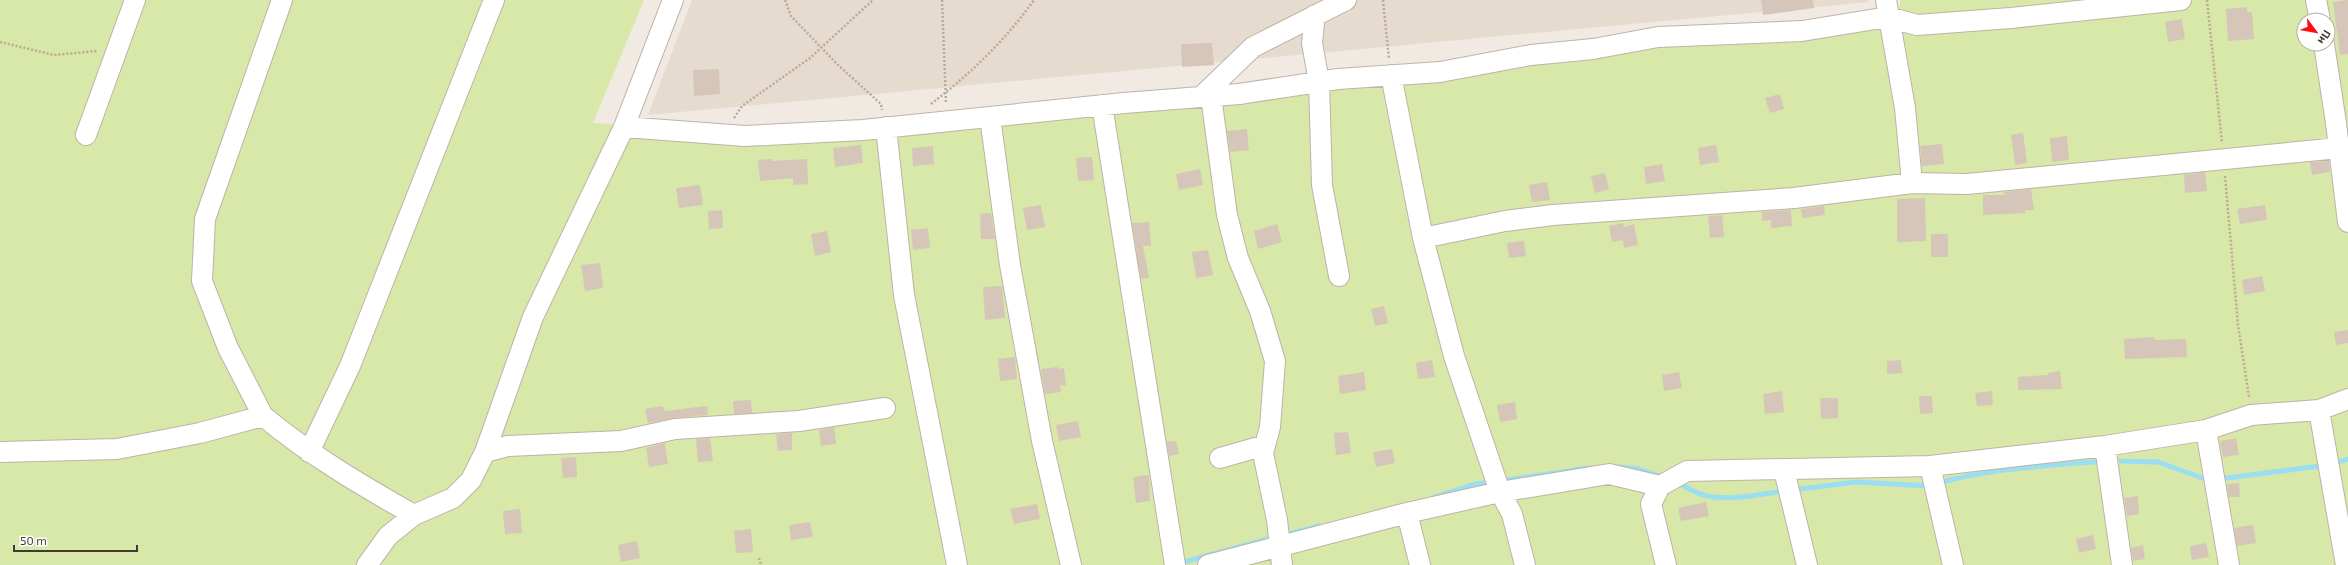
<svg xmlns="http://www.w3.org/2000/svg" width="2348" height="565" font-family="'Exo 2',sans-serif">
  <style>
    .residential { fill: #e6dbcf }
    .green { fill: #d7e8a8; fill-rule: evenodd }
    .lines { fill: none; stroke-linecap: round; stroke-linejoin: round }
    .stream { stroke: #9bdef1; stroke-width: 5 }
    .building { fill: #d6c6ba }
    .minor-casing { stroke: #c0b2a7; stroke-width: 22 }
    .path { stroke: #bfa895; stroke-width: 2.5; stroke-dasharray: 2 2; stroke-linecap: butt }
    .minor { stroke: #fff; stroke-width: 20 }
  </style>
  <rect width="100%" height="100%" fill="#f1eae2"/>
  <path class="residential" d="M 692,0 L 1869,0 L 1869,2 L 648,115 Z"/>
  <path class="green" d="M 0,0 L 644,0 L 593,123 L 748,132 L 1744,36 L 1900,7 L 1900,0 L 2348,0 L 2348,565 L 0,565 ZM 2304,20 L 2328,20 L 2328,44 L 2304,44 Z"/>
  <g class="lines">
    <path class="stream" d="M 2121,461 L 2158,462 L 2205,479
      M 2339,462 L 2348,459
      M 1619,467 L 1639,469 L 1665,478
      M 2219,479 L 2320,466
      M 1500,481 L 1587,468
      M 1676,482 C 1686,487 1697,494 1707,496 C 1730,501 1762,494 1784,491
      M 1939,483 C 1992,468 2048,466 2103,461
      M 1792,490 L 1856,482 L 1930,486
      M 1432,498 L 1476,484 L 1492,482
      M 1283,535 L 1320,526
      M 1180,563 L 1275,537"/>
  </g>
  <path class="building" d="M 1761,0 L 1813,0 L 1814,8 L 1763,15 Z
    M 2348,0 L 2348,54 L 2340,55 L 2333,2 Z
    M 2247,7 L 2247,12 L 2252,12 L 2254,39 L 2228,41 L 2226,9 Z
    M 2182,19 L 2185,39 L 2168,42 L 2165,22 Z
    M 1212,43 L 1214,65 L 1182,67 L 1181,44 Z
    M 719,69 L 720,94 L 694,96 L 693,70 Z
    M 1780,94 L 1784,109 L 1770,113 L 1765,98 Z
    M 1247,129 L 1249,150 L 1230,152 L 1227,131 Z
    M 2023,133 L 2027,163 L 2015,165 L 2011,135 Z
    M 2067,136 L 2069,160 L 2052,162 L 2050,138 Z
    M 1942,144 L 1944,164 L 1922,166 L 1920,146 Z
    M 861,145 L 863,163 L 835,167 L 833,148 Z
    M 1716,145 L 1719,162 L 1700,165 L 1698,148 Z
    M 933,146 L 934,164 L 913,166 L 912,148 Z
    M 1092,157 L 1094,180 L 1078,181 L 1076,158 Z
    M 772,159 L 772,161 L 807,159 L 808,184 L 793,185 L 793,178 L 760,181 L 758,160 Z
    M 2329,161 L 2330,172 L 2312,175 L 2310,162 Z
    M 1662,164 L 1665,181 L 1646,184 L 1644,167 Z
    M 1200,169 L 1203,185 L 1179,190 L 1176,174 Z
    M 2205,172 L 2207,191 L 2185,193 L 2184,175 Z
    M 1605,173 L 1609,189 L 1595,193 L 1591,176 Z
    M 1547,182 L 1550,200 L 1532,202 L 1529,185 Z
    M 700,185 L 703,205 L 679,208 L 676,188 Z
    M 2031,189 L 2034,210 L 2025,210 L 2025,213 L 1983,215 L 1983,195 L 2005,195 L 2004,192 Z
    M 1925,198 L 1926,241 L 1897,242 L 1897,199 Z
    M 1041,205 L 1045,227 L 1027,230 L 1023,208 Z
    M 2265,205 L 2267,220 L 2240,224 L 2237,209 Z
    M 1824,206 L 1825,215 L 1802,218 L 1801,209 Z
    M 722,210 L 723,228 L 709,229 L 708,211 Z
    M 1791,210 L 1792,226 L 1771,228 L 1771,220 L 1762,221 L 1762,212 Z
    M 991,213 L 995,239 L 981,239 L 980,214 Z
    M 1722,215 L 1724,237 L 1710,238 L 1708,216 Z
    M 1149,222 L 1151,246 L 1143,246 L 1149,278 L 1141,279 L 1132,223 Z
    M 1623,223 L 1624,227 L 1634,224 L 1638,245 L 1624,248 L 1623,240 L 1612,242 L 1609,226 Z
    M 1277,224 L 1282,242 L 1258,249 L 1254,231 Z
    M 928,228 L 930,248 L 913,250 L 911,230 Z
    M 827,231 L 831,252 L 815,256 L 811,234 Z
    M 1931,234 L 1948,234 L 1948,257 L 1931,257 Z
    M 1524,241 L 1526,256 L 1509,258 L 1507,243 Z
    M 1208,250 L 1213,275 L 1196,278 L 1192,252 Z
    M 600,263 L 603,288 L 585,291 L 581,265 Z
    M 2262,276 L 2265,291 L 2244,295 L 2242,280 Z
    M 1002,286 L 1005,318 L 985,320 L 983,287 Z
    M 1384,306 L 1388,323 L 1375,326 L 1371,309 Z
    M 2348,330 L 2348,343 L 2336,345 L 2334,332 Z
    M 2155,337 L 2155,340 L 2186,339 L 2187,357 L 2125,359 L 2124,339 Z
    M 1015,357 L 1017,379 L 1000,381 L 998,359 Z
    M 1432,360 L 1435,377 L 1418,379 L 1416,363 Z
    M 1901,360 L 1902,373 L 1887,374 L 1887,361 Z
    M 1058,367 L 1058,369 L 1064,368 L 1066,385 L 1060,386 L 1061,392 L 1045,394 L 1041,369 Z
    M 2060,371 L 2062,389 L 2018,390 L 2018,377 L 2048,375 L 2048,373 Z
    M 1364,372 L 1366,390 L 1340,394 L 1338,376 Z
    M 1679,372 L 1682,388 L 1664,391 L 1662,375 Z
    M 1782,391 L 1784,412 L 1765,414 L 1763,394 Z
    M 1992,391 L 1993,405 L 1977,406 L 1975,393 Z
    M 1919,396 L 1932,396 L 1933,413 L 1920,414 Z
    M 1820,398 L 1838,398 L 1838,418 L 1821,419 Z
    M 751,400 L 752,413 L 734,414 L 733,401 Z
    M 1515,402 L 1517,419 L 1500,422 L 1497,405 Z
    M 663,406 L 664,411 L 707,406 L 708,415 L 674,418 L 648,423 L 645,409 Z
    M 1078,421 L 1081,437 L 1059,441 L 1056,425 Z
    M 834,427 L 836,444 L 821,446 L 819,430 Z
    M 1348,432 L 1351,453 L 1336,455 L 1334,433 Z
    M 792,433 L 792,450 L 778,451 L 776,434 Z
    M 710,438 L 713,461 L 698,462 L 696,439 Z
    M 2236,438 L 2239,455 L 2223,457 L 2220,441 Z
    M 1176,441 L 1179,454 L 1169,456 L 1167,442 Z
    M 665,443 L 668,464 L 649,467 L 646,448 Z
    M 1392,449 L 1395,463 L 1376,467 L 1373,452 Z
    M 576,457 L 577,477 L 563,478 L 561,458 Z
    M 1149,475 L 1150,501 L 1136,503 L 1133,477 Z
    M 2239,483 L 2240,497 L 2229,497 L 2227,484 Z
    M 2138,496 L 2139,514 L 2127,516 L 2124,498 Z
    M 1706,502 L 1709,516 L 1681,521 L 1678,508 Z
    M 1037,504 L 1040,519 L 1014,524 L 1010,509 Z
    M 520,509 L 522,533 L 505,534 L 503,511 Z
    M 810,522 L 813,537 L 791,540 L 789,525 Z
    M 2253,525 L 2256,543 L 2237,546 L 2234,528 Z
    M 751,529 L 753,552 L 736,553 L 734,531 Z
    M 2093,535 L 2096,549 L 2079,553 L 2076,539 Z
    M 637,541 L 640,558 L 621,562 L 618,545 Z
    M 2206,543 L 2209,557 L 2192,560 L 2190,546 Z
    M 2143,545 L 2145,559 L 2133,561 L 2131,548 Z"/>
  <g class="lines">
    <g class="minor-casing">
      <path id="minor" d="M 1886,0 L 1905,108 L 1912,183
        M 2316,0 L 2320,20
        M 1315,15 L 1312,43 L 1319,82 L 1322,185 L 1339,276
        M 2324,44 L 2336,123 L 2348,222
        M 1391,75 L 1423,238
        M 1211,96 L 1227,215 L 1238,258 L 1260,311 L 1275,361 L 1270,427 L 1263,453
        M 1201,97 L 1253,47 L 1346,0
        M 1102,105 L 1175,565
        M 990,117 L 1010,265 L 1042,441 L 1071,565
        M 624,127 L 745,136 L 863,130 L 1124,103 L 1239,94 L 1338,79 L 1440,72 L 1531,55 L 1593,49 L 1658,37 L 1802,31 L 1888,17 L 1917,25 L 2011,18 L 2181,0
        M 886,127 L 904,295 L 957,565
        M 86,135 L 135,0
        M 2319,410 L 2346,565
        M 263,416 L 228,348 L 202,281 L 205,219 L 282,0
        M 2206,430 L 2229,565
        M 2105,446 L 2122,565
        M 0,452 L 117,449 L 200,433 L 263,416 C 310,455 361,485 414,515
        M 309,452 L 350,366 L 494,0
        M 485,452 L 508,446 L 621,441 L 675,429 L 799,421 L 885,408
        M 1220,458 L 1255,448 L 1263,453 L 1277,520 L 1282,565
        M 1930,466 L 1953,565
        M 1784,470 L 1807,565
        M 1660,486 L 1651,504 L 1666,565
        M 1407,513 L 1420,565
        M 367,565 L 388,536 L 414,515 L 453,498 L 471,480 L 485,452 L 533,317 L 624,127 L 673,0
        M 1208,565 L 1407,513 L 1500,492 L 1609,474 L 1660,486 L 1687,471 L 1930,466 L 2105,446 L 2206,430 L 2251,415 L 2319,410 L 2348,399
        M 1525,565 L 1512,514 L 1500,492 L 1454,356 L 1423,238 L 1505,221 L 1553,215 L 1794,198 L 1912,183 L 1967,184 L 2339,148"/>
    </g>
    <path class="path" d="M 785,0 L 791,16 L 838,65 L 881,104 L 882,110
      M 942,0 L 946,103
      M 1383,0 L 1389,59
      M 2207,0 L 2222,143
      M 0,42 L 54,55 L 97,51
      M 931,104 C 972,72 1003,43 1034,0
      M 734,118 L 742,106 L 810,58 L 873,0
      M 2225,176 L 2238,325 L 2249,397
      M 759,558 L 761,565"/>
    <use href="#minor" class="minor"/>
  </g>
  <g transform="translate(2316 32) rotate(122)"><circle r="19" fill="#ffffff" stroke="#b4b0ad"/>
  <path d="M0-3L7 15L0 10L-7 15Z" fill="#ff0b13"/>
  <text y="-6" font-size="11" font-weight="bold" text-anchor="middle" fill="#433932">Пн</text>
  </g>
  <path d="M14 545v6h123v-6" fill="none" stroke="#433932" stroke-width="2"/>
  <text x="20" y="545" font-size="12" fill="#433932" stroke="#ffffff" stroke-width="3" paint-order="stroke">50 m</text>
</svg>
